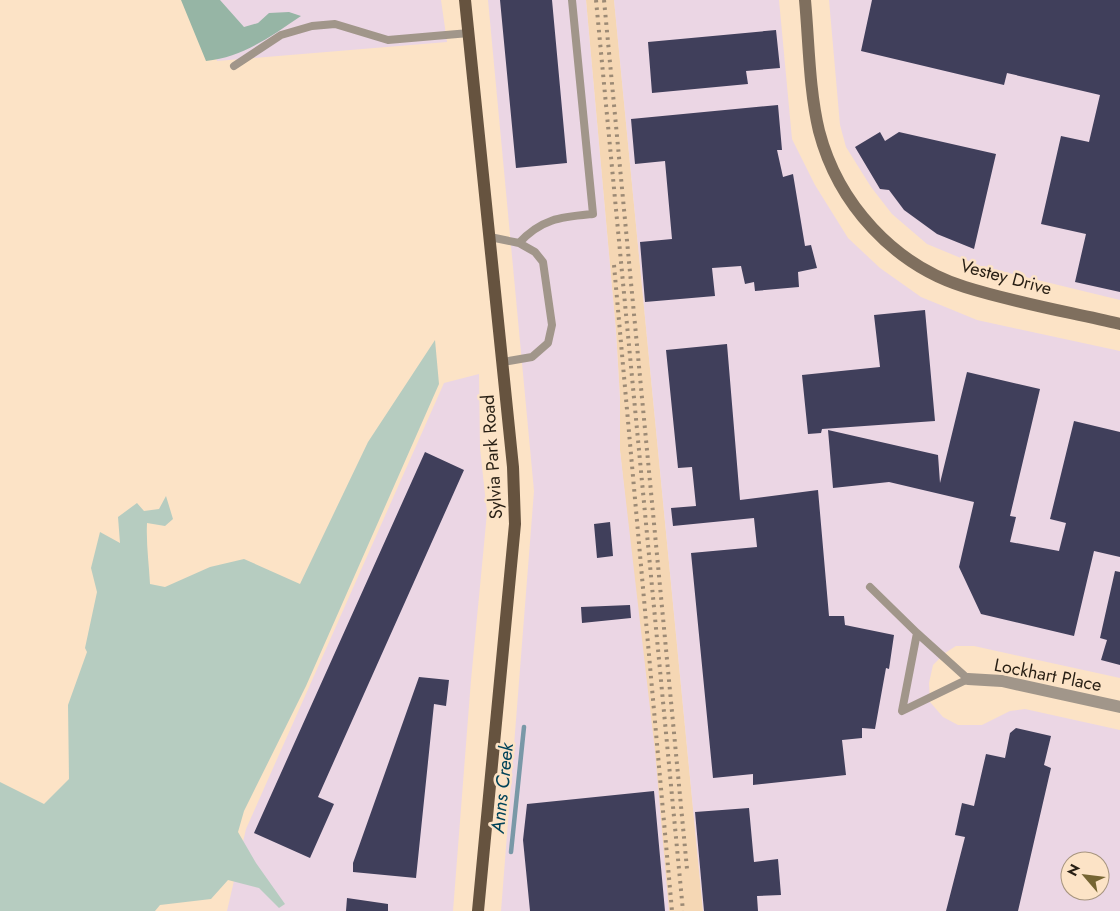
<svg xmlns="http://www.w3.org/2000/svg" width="1120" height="911" font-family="Jost,sans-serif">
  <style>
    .built { fill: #f5d7b4 }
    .industrial { fill: #ebd6e4; fill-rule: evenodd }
    .green { fill: #b6ccc0 }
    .forest { fill: #96b5a5 }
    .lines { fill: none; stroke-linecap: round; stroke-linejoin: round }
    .stream { stroke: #7998a7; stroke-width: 4.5 }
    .building { fill: #403f5b }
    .lane { stroke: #a1968a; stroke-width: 8 }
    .street { stroke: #a1968a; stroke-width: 12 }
    .secondary { stroke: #7f6f5e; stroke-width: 12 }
    .primary { stroke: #66533f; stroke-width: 12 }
    .rail { stroke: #9c8a75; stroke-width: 4; stroke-dasharray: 2.5 5; stroke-linecap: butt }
    .labels { text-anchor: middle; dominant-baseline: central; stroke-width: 5; stroke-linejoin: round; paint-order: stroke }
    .street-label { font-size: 18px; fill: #281f14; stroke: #fce3c6 }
    .water-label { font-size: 19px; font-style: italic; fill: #004359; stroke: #fce3c6 }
  </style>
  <rect width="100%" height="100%" fill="#fce3c6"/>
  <path class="built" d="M 586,0 L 614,0 L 703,911 L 669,911 L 620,450 L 620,398 L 616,331 Z"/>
  <path class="industrial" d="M 203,0 L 441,0 L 447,42 L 217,61 Z
    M 488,0 L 586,0 L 616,331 L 620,398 L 620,450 L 655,751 L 669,911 L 501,911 L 534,491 Z
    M 614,0 L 779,0 L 792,139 L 815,185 L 848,238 L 880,268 L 921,297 L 977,320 L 1120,351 L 1120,678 L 974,646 L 956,646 L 945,653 L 933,665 L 929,683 L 930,702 L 943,717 L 958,725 L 982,725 L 1010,711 L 1025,709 L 1120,730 L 1120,911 L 703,911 ZM 1070,861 L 1100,861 L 1100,891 L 1070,891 Z
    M 829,0 L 1120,0 L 1120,300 L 980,266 L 927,244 L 892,214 L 871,187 L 846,147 L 840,125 Z
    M 479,374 L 480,448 L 487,513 L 471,680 L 453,911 L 227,911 L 246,829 L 444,383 Z"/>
  <path class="green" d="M 435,340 L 439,384 L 306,686 L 244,811 L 238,832 L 256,863 L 285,904 L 279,908 L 259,888 L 228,880 L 211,899 L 160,905 L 155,911 L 0,911 L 0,782 L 44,804 L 69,779 L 68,705 L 87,652 L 85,648 L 97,592 L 91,568 L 100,532 L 120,543 L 118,517 L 137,503 L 144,511 L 159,509 L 166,496 L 173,519 L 165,526 L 147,523 C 146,544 149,564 150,584 L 165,587 L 210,567 L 244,559 L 300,584 L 368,442 Z"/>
  <path class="forest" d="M 181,0 L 220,0 L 244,27 L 258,23 L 269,13 L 289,12 L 301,16 C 270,37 243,57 206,61 Z"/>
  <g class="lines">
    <path class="stream" d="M 511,852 L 524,727"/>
  </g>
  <path class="building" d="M 500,0 L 552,0 L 567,163 L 516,168 Z
    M 872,0 L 1120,0 L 1120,292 L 1075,282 L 1086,234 L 1041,224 L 1061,136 L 1089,142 L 1100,95 L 1007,73 L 1004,85 L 861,51 Z
    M 776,30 L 780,68 L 746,71 L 748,84 L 652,93 L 648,42 Z
    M 778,105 L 782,150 L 777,150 L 783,177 L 793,174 L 805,246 L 811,245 L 817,268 L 798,272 L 799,287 L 755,291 L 754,282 L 745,284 L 741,266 L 712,268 L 715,296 L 645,302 L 640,242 L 672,239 L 665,161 L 635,164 L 631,119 Z
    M 880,132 L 885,141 L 899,132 L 996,154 L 974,249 L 937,234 L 904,210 L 889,190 L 880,189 L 855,147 Z
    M 925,310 L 935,421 L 822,429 L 821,433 L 808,434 L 802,375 L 880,367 L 874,315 Z
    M 727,344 L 740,500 L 818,490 L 829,616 L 844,616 L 845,625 L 894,635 L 889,669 L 886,668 L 875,729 L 862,728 L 862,738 L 842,740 L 846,775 L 753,785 L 753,774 L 713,778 L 691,553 L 757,547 L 754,518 L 673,526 L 671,508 L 696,506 L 692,467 L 678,468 L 666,350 Z
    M 967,372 L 1040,389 L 1010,516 L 1016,517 L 1010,542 L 1059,551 L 1066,523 L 1050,519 L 1074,421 L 1120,432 L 1120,557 L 1094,551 L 1074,636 L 981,614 L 959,567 L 974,502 L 889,482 L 833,488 L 828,430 L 938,455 L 940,483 Z
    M 425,452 L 464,470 L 318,797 L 334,804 L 310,858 L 254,833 Z
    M 610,522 L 613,556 L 597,558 L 594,524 Z
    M 1115,571 L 1120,572 L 1120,665 L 1101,660 L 1107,640 L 1100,638 Z
    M 630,605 L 631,618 L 582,623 L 581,607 Z
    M 419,677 L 449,680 L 446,706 L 434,704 L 416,878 L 353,872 L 353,863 Z
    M 1016,728 L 1051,736 L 1044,765 L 1051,768 L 1018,911 L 946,911 L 965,837 L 955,835 L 962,803 L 974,806 L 986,754 L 1005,758 L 1010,733 Z
    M 654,791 L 665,911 L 530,911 L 523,840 L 527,804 Z
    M 749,808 L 754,862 L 778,859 L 781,895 L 757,896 L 758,911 L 704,911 L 695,812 Z
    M 347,898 L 388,904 L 388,911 L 346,911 Z"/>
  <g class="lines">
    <path class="lane" d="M 234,66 L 281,35 L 312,26 L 335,24 L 388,40 L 469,33
      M 490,237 L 519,243 L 535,252 L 543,262 L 552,325 L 548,343 L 532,357 L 503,362
      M 519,243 C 542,218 562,217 593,214 L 572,0
      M 870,587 L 917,633
      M 917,633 L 968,679 L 902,711 Z"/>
    <path class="street" d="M 968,679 L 1002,681 L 1120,707"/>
    <path class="secondary" d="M 805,0 C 809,43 809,89 819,131 C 838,204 894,265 965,287 C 1016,303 1069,312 1120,324"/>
    <path class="primary" d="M 465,0 L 513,467 L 515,524 L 478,911"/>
    <path class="rail" d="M 596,0 L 683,911
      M 604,0 L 687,869
      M 614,265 L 672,911"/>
  </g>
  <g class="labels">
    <g class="street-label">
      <text transform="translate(1006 277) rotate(15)">Vestey Drive</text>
      <text transform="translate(492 457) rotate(-94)">Sylvia Park Road</text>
      <text transform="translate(1048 675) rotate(11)">Lockhart Place</text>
    </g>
    <g class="water-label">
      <text transform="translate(502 788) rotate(-84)">Anns Creek</text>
    </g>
  </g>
  <g transform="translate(1085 876) rotate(298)"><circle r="24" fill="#fce3c6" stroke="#a7957f"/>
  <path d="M0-4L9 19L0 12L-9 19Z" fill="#756533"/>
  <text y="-8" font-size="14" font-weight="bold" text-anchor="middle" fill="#281f14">N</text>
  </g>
</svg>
